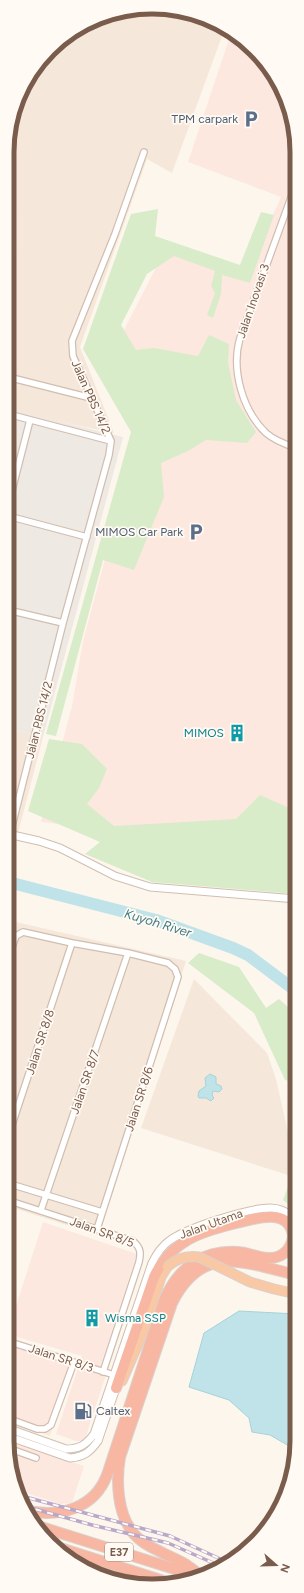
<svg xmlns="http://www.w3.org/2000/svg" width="304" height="1593" font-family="Figtree,sans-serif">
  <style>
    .residential { fill: #f5e8da }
    .commercial { fill: #fde8e0 }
    .industrial { fill: #efe9e4 }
    .green { fill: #d8ecc9 }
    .water { fill: #bfe3e8; stroke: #a5d3da }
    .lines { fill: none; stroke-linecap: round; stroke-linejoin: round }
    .river { stroke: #bfe3e8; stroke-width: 12 }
    .minor-casing { stroke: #d1beb0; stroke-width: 8 }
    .tertiary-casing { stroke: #d1beb0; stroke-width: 9 }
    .trunk-casing { stroke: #dad1cd; stroke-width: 11 }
    .motorway-casing { stroke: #dad1cd; stroke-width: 12 }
    .minor { stroke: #fff; stroke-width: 5.5 }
    .tertiary { stroke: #fff; stroke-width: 7 }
    .trunk { stroke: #f9c8a4; stroke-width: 9 }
    .motorway { stroke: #f7b7a3; stroke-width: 10 }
    .rail-casing { stroke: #b9a8c9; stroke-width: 3.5 }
    .rail { stroke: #fffaf3; stroke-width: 2; stroke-dasharray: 6; stroke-linecap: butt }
    .trunk-bridge-casing { stroke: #dad1cd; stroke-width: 11; stroke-linecap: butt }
    .trunk-bridge { stroke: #f9c8a4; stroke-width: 9 }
    .labels { text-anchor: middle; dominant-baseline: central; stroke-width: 3.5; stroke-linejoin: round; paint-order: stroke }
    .shield { fill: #fffaf3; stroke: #a28b7f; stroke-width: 1 }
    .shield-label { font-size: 11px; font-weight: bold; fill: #7a5c4d }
    .service-label { font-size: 12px; fill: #4e5e75; stroke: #fffaf3; text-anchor: end }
    .street-label { font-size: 12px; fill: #7a5c4d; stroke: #fffaf3 }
    .culture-label { font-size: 12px; fill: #0d838f; stroke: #fffaf3; text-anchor: end }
    .water-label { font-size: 13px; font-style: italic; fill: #437c86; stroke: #fffaf3 }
    .rim { fill: none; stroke: #7a5c4d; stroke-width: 5 }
  </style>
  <rect width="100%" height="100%" fill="#fdf6ec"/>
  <path class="residential" d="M 171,8 L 216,22 L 225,28 L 172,173 L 147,159 L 80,347 L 114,433 L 8,411 L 8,133 L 26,80 L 64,37 L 114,12 Z
    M 8,728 L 43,737 L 16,841 L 8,839 Z
    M 7,920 L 186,961 L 98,1235 L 7,1206 Z
    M 194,979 L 267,1053 L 276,1079 L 289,1137 L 291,1176 L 141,1128 Z"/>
  <path class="commercial" d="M 231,33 L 255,50 L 286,96 L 297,142 L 296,863 L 172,837 L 41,822 L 72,706 L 83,641 L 138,436 L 107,363 L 165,250 L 245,276 L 281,197 L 188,162 Z
    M 43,1222 L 137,1254 L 98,1373 L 106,1375 L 85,1439 L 81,1441 L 76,1441 L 56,1434 L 82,1356 L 7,1334 Z
    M 7,1338 L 76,1361 L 50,1436 L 7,1421 Z
    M 7,1441 L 84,1466 L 72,1503 L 60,1504 L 17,1490 Z"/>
  <path class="industrial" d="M 8,409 L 123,437 L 43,737 L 8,728 Z"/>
  <path class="green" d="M 158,209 L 155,236 L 240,265 L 261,212 L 274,215 L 250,283 L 222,275 L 221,294 L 213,318 L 207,315 L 215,293 L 211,286 L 215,271 L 174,256 L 147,274 L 121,325 L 136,350 L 154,348 L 198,356 L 209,335 L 229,344 L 228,362 L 236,400 L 256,432 L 247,443 L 206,440 L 188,451 L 161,463 L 164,497 L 134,570 L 103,560 L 56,736 L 46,734 L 131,432 L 83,349 L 131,214 Z
    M 49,739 L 82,744 L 107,769 L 99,788 L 87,804 L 114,826 L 236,819 L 260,795 L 296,811 L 296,894 L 152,882 L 85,854 L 100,842 L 28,811 Z
    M 199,953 L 239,967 L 266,1008 L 279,999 L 288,1007 L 289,1022 L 296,1025 L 296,1083 L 285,1080 L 254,1013 L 188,963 Z
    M 291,1131 L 296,1140 L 296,1210 L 283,1200 L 290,1181 Z"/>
  <path class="water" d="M 210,1074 L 216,1077 L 216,1084 L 221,1086 L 222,1089 L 219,1092 L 213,1091 L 212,1095 L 214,1098 L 211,1101 L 206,1098 L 199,1098 L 198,1096 L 199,1091 L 206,1086 L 205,1078 Z
    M 239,1311 L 296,1314 L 296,1450 L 270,1435 L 252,1432 L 249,1418 L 229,1400 L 189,1387 L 204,1333 Z"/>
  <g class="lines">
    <path class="river" d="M 8,882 L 156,920 L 233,948 L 248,955 L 296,991"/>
    <g class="minor-casing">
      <path id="minor" d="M 8,377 L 91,398
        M 8,414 L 111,441
        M 296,448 C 287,445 274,440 266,433 C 242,410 231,369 240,338 L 297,181
        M 8,506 L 30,420
        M 8,516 L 87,537
        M 8,610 L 63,623
        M 10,834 L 63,623 L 109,455 L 111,441 L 73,356 L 72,341 L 115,234 L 144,152
        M 7,961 L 16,936 L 23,932 L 72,943 L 128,953 L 168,963 L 175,969 L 178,977 L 97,1229
        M 7,1140 L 72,943
        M 7,1183 L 102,1212
        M 7,1200 L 133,1241 C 141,1248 141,1253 139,1262 L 103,1372
        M 41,1210 L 128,953
        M 7,1341 L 114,1375
        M 7,1418 L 37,1429 L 45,1429 L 51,1425 L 74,1362
        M 8,1448 L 36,1458"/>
    </g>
    <g class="tertiary-casing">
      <path id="tertiary" d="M 8,834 L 39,841 L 60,848 L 115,876 L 150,887 L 296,899
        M 7,1428 L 66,1449 C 79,1449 86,1445 94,1434 L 152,1263 C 156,1255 162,1246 169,1241 C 186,1228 249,1208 270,1208 C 279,1208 286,1211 293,1217
        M 7,1436 L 70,1458 C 84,1457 90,1452 98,1441 L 116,1388"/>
    </g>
    <g class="trunk-casing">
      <path id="trunk" d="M 122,1381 L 142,1335 L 161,1277 L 167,1267"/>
    </g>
    <g class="motorway-casing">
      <path id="motorway" d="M 293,1217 L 296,1221
        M 28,1511 C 60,1517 94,1509 107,1475 L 164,1301 C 178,1266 207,1247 245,1253 C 257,1256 272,1262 283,1254 C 289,1250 293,1242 293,1236 C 290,1206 254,1219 236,1223 C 199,1232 171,1241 154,1277 L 116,1388
        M 38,1526 L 200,1577
        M 54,1546 L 167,1582
        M 201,1577 C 187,1562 176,1560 159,1551 C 150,1547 141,1542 134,1534 C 117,1514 116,1481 120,1457 L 172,1303 C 202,1243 243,1262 296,1275"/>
    </g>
    <use href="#minor" class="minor"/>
    <use href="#tertiary" class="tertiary"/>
    <use href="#trunk" class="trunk"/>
    <use href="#motorway" class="motorway"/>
    <g class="rail-casing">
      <path id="rail" d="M 18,1495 L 170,1536 L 227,1562
        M 24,1506 L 92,1525 L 168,1543 L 220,1566"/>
    </g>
    <use href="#rail" class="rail"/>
    <g class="trunk-bridge-casing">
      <path id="trunk-bridge" d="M 167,1267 C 176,1259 187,1255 199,1257 L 250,1282 L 274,1289 L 296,1294"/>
    </g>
    <use href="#trunk-bridge" class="trunk-bridge"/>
  </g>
  <defs>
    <g id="parking-bare" transform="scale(1.38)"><path d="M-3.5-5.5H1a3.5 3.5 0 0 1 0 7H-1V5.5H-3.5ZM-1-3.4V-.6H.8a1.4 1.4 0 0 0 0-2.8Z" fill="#5c6f8a" stroke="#fffaf3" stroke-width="2.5" paint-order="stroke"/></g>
    <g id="building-bare" transform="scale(1.38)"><path d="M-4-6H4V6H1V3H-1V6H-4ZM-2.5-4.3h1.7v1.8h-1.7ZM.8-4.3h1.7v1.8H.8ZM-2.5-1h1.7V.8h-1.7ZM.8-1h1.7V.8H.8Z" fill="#0f9aa8" stroke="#fffaf3" stroke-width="2.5" paint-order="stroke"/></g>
    <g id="fuel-bare" transform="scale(1.38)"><path d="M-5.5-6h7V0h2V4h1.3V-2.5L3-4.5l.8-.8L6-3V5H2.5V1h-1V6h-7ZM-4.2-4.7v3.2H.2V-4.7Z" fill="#5c6f8a" stroke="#fffaf3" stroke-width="2.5" paint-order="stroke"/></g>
  </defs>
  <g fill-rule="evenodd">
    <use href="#parking-bare" x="251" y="119"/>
    <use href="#parking-bare" x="196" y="532"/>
    <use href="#building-bare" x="237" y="733"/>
    <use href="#building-bare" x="92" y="1318"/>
    <use href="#fuel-bare" x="83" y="1411"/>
  </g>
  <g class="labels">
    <rect class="shield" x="105" y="1543" width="28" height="18" rx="3"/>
    <g class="shield-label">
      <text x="119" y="1552">E37</text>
    </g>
    <g class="service-label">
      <text x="238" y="119">TPM carpark</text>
      <text x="183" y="532">MIMOS Car Park</text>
      <text x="96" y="1411" text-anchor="start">Caltex</text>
    </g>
    <g class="street-label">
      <text transform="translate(253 301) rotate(-71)">Jalan Inovasi 3</text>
      <text transform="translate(91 397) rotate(66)">Jalan PBS 14/2</text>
      <text transform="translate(39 720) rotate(-76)">Jalan PBS 14/2</text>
      <text transform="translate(40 1042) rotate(-72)">Jalan SR 8/8</text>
      <text transform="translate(85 1082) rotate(-71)">Jalan SR 8/7</text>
      <text transform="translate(139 1099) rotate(-72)">Jalan SR 8/6</text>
      <text transform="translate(211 1224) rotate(-20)">Jalan Utama</text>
      <text transform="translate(102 1232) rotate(20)">Jalan SR 8/5</text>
      <text transform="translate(61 1358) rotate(18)">Jalan SR 8/3</text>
    </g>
    <g class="culture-label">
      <text x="224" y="733">MIMOS</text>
      <text x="105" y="1318" text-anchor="start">Wisma SSP</text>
    </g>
    <g class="water-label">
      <text transform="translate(158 923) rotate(17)">Kuyoh River</text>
    </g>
  </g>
  <path d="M0 0H304V1593H0ZM152 14H152A138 138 0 0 1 290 152V1441A138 138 0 0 1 152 1579H152A138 138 0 0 1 14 1441V152A138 138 0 0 1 152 14Z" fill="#fffaf3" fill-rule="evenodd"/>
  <path class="rim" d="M152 14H152A138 138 0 0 1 290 152V1441A138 138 0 0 1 152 1579H152A138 138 0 0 1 14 1441V152A138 138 0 0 1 152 14Z"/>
  <g transform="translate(276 1565) rotate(110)" stroke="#fffaf3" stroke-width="3" paint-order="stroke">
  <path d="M0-3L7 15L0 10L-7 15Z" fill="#7a5c4d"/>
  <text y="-6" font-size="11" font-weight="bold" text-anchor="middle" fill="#7a5c4d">N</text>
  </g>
</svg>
